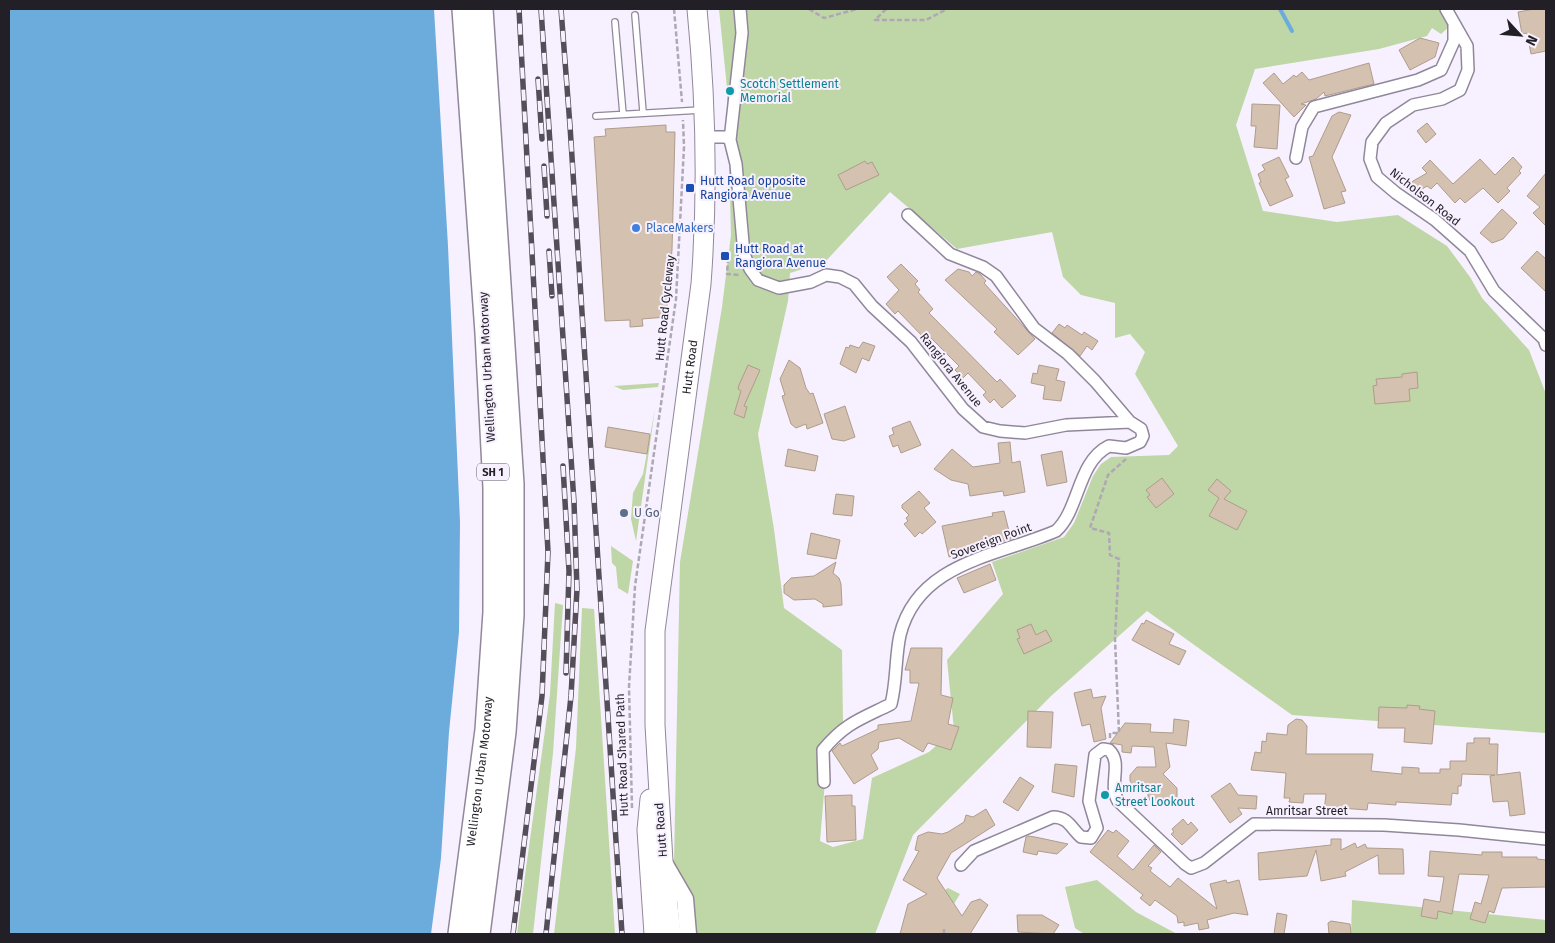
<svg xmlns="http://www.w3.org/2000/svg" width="1555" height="943" font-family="'Fira Sans',sans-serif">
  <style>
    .green { fill: #bfd6a6; fill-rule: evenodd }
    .water { fill: #6cacdd }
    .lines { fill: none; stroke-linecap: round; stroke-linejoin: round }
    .stream { stroke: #6cacdd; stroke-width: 4 }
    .building { fill: #d4c1b0; stroke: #ae9d8c }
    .lane-casing { stroke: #91879b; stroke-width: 8 }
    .street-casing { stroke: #91879b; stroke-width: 14 }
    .secondary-casing { stroke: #91879b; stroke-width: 19 }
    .primary-casing { stroke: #91879b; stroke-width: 21 }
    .highway-casing { stroke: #91879b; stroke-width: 24 }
    .path { stroke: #aea8b4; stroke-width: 2.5; stroke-dasharray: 5 2.5; stroke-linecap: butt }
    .lane { stroke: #fff; stroke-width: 5.5 }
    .street { stroke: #fff; stroke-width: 11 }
    .secondary { stroke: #fff; stroke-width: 16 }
    .primary { stroke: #fff; stroke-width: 19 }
    .highway { stroke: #fff; stroke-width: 21 }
    .rail-casing { stroke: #534e58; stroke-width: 5.5 }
    .rail { stroke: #f7f0fe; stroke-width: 4; stroke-dasharray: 11; stroke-linecap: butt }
    .culture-dot { fill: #0f9aa8; stroke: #f7f0fe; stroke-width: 2 }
    .transit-dot { fill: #1a4fb4; stroke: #f7f0fe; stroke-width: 2 }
    .shop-dot { fill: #3f7fe0; stroke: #f7f0fe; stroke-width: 2 }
    .service-dot { fill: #5c6f8a; stroke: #f7f0fe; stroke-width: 2 }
    .labels { text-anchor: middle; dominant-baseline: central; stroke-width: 4; stroke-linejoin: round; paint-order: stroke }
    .shield { fill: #f7f0fe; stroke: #635e68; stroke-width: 1 }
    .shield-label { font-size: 11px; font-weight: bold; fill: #231f27 }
    .culture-label { font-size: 12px; fill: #0d838f; stroke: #f7f0fe; text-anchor: start }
    .transit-label { font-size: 12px; fill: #164399; stroke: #f7f0fe; text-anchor: start }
    .street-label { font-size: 12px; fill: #231f27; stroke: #f7f0fe }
    .shop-label { font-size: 12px; fill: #366cbe; stroke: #f7f0fe; text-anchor: start }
    .service-label { font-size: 12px; fill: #4e5e75; stroke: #f7f0fe; text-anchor: start }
  </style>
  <rect width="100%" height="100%" fill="#f7f0fe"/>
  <path class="green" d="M 719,9 L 1440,9 L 1450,26 L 1441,34 L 1432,28 L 1427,36 L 1379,49 L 1255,69 L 1236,125 L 1263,211 L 1337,222 L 1398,215 L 1447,246 L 1470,277 L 1482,298 L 1529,350 L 1546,394 L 1546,733 L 1292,715 L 1147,611 L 1051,696 L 913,835 L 875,934 L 674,934 L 673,914 L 680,562 L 722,307 L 731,235 L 727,88 ZM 890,192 L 957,249 L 1052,232 L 1063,277 L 1081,295 L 1115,303 L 1115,338 L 1130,334 L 1145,352 L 1135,374 L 1178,446 L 1169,455 L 1111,457 L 1101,464 L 1093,476 L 1074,523 L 1064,537 L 992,562 L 1003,594 L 947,660 L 954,730 L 929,752 L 872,778 L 863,839 L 833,847 L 820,841 L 825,781 L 822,749 L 843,724 L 842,650 L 784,608 L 774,529 L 758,434 L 788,301 L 790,273 L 825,262 Z
    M 659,383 L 658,387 L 623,390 L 614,386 Z
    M 655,409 L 636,541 L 631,519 L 633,493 L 643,474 Z
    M 611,546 L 633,561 L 628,594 L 618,588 L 616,567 L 612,563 Z
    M 555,603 L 563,605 L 553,753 L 533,934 L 517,934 L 550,694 Z
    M 582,608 L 594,609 L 615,934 L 554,934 L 576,748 Z
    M 1097,880 L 1136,912 L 1177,934 L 1084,934 L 1075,928 L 1065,887 Z
    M 948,888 L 960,894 L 954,904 L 945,890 Z
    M 1352,900 L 1546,920 L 1546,934 L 1351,934 Z"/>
  <path class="water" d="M 9,9 L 434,9 L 448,246 L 460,522 L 459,632 L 449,732 L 441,858 L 431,934 L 9,934 Z"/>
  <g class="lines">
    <path class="stream" d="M 1280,9 L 1292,31"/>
  </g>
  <path class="building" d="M 1534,9 L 1546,9 L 1546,51 L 1531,54 L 1527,33 L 1522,34 L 1518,12 Z
    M 1420,38 L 1439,43 L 1435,57 L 1410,70 L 1399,50 Z
    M 1369,63 L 1374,84 L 1325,96 L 1324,92 L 1316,99 L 1301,104 L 1306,105 L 1294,117 L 1263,83 L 1274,73 L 1283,84 L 1294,75 L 1296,77 L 1302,72 L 1309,80 Z
    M 1252,104 L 1280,105 L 1277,149 L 1254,147 L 1256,126 L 1251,126 Z
    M 1339,112 L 1351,115 L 1332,157 L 1346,191 L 1341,192 L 1345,203 L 1324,209 L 1309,157 L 1313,156 L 1332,116 Z
    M 1427,123 L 1436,134 L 1426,143 L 1417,131 Z
    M 666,125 L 666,132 L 675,132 L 672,250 L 666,317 L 642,319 L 643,326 L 630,327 L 630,320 L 605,321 L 594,137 L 606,136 L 605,129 Z
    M 1279,157 L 1289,177 L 1285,179 L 1293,196 L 1270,206 L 1259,183 L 1261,182 L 1258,174 L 1265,170 L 1262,165 Z
    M 1513,157 L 1522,167 L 1519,171 L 1521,173 L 1507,188 L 1510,191 L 1498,203 L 1483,188 L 1465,203 L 1460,198 L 1455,203 L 1437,183 L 1431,189 L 1427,186 L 1414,194 L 1408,184 L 1427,173 L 1422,168 L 1430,160 L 1453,184 L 1480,159 L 1495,175 Z
    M 865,161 L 867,164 L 872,162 L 879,175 L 846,190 L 838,175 Z
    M 1546,173 L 1546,226 L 1533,213 L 1540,207 L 1527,196 Z
    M 1502,209 L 1517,223 L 1503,239 L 1492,243 L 1480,233 Z
    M 1537,251 L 1546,259 L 1546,292 L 1521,268 Z
    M 901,264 L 918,281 L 915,284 L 920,290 L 918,292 L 933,309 L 929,313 L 997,382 L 1000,379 L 1016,396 L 1002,408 L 994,399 L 990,403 L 983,395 L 986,392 L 968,373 L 963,378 L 955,370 L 959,366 L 929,336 L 925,339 L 898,311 L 895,314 L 886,304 L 899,290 L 887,277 Z
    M 958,269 L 969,272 L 972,276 L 976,272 L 980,274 L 986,281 L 984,283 L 1035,339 L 1018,355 L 994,332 L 997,329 L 945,280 Z
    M 1059,324 L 1065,328 L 1067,325 L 1082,335 L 1084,332 L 1098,341 L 1092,350 L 1087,346 L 1080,356 L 1052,333 Z
    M 863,342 L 875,346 L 869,361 L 862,358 L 856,373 L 840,364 L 846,347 L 849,348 L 850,345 L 859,348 Z
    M 789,360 L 800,368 L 806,388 L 810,394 L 813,393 L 823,423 L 807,429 L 806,424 L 796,428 L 791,424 L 782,396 L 785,395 L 780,379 Z
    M 748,365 L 760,370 L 744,406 L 747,407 L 744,418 L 734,414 L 741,391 L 738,389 L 739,385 Z
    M 1039,365 L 1059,369 L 1056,380 L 1065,382 L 1061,401 L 1043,399 L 1045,386 L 1031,383 L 1033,373 L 1037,374 Z
    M 1417,372 L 1418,388 L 1409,389 L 1410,401 L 1375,404 L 1373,386 L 1377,385 L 1376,379 L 1402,377 L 1402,374 Z
    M 845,406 L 855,437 L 844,441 L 832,439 L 824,414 Z
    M 910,421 L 921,445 L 901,453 L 898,445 L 893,447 L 889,436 L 894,434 L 892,428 Z
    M 608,427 L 650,434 L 647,454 L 605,447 Z
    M 1010,442 L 1012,463 L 1020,461 L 1025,492 L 1004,496 L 1003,491 L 970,496 L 968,484 L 951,480 L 934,469 L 952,449 L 973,467 L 1000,463 L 998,443 Z
    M 788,449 L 818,456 L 815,471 L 785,466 Z
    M 1062,451 L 1067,482 L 1047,486 L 1041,455 Z
    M 1162,478 L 1174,494 L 1156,508 L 1147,497 L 1150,495 L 1146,490 Z
    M 1217,479 L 1231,491 L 1224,499 L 1247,511 L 1237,530 L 1209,516 L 1219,498 L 1208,490 Z
    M 919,491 L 930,503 L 924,508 L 936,522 L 922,534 L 920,532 L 915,537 L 904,524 L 908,521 L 906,518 L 909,515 L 902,508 L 902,505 Z
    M 836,494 L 854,496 L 852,516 L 833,514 Z
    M 1004,511 L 1011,539 L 949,557 L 942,526 L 993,516 L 992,513 Z
    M 811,533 L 840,540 L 836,559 L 807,554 Z
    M 836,562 L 833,573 L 839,578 L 841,584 L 842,605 L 823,607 L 823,604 L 815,599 L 794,600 L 784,593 L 784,585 L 791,578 L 814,576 Z
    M 990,564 L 996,580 L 964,593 L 957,578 Z
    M 1146,620 L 1174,634 L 1169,644 L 1186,651 L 1179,665 L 1132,640 L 1142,623 L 1144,624 Z
    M 1031,624 L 1036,635 L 1046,630 L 1052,641 L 1024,654 L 1017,639 L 1020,638 L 1017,630 Z
    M 911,648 L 942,648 L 941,695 L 953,698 L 948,724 L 959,727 L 951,750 L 928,743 L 923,752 L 899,738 L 879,742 L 878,749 L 871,755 L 878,769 L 854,784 L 832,751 L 840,743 L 842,746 L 878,729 L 878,725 L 911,721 L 919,683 L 910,683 L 910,670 L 905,670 Z
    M 1091,689 L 1093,698 L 1106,696 L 1101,708 L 1106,739 L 1094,742 L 1090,724 L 1082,726 L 1074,693 Z
    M 1407,705 L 1420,706 L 1419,709 L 1435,711 L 1432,744 L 1404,742 L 1405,728 L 1378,728 L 1379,707 L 1407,708 Z
    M 1028,711 L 1053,712 L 1051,748 L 1027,747 Z
    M 1174,719 L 1189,721 L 1186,746 L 1166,743 L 1170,767 L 1163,774 L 1177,788 L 1177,799 L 1166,800 L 1170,805 L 1153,805 L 1148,797 L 1148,787 L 1134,786 L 1130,781 L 1130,775 L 1137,767 L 1156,767 L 1154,747 L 1132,746 L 1131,753 L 1122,752 L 1122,745 L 1110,743 L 1125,723 L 1151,724 L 1150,732 L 1173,733 Z
    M 1296,719 L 1302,720 L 1307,726 L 1306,754 L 1373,754 L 1371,771 L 1402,774 L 1402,767 L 1419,768 L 1419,773 L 1440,773 L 1440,769 L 1450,769 L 1450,761 L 1466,761 L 1467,743 L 1474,743 L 1474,738 L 1490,738 L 1489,744 L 1498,744 L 1497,775 L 1520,772 L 1525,814 L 1510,816 L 1508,801 L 1493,802 L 1490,776 L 1495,775 L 1462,774 L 1461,786 L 1458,786 L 1458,794 L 1452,793 L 1451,805 L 1396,802 L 1396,805 L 1368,803 L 1367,810 L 1341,808 L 1340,814 L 1324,812 L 1326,794 L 1304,794 L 1303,803 L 1289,802 L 1290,798 L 1284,798 L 1286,773 L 1251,770 L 1255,752 L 1261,753 L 1262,741 L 1266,742 L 1267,733 L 1287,735 L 1288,725 Z
    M 1055,764 L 1077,766 L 1074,797 L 1052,792 Z
    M 1020,777 L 1034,786 L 1018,811 L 1003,802 Z
    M 1230,783 L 1238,795 L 1257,796 L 1256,809 L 1238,808 L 1242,814 L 1230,823 L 1211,796 Z
    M 852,795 L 852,806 L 855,806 L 856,840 L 827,842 L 825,796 Z
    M 986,809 L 995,825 L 951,853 L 937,878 L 962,916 L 971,902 L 980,899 L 988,905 L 970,934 L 900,934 L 908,904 L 927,894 L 903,880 L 919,851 L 915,850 L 918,836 L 928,832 L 942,834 L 948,832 L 964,822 L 966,815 L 973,817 Z
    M 1183,819 L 1188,825 L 1191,822 L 1198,830 L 1182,845 L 1171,834 L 1174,832 L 1172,829 Z
    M 1108,830 L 1113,833 L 1116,830 L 1129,841 L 1117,856 L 1133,870 L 1154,845 L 1161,852 L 1148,866 L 1152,868 L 1150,871 L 1170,887 L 1178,878 L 1217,909 L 1210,884 L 1226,880 L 1227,883 L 1239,880 L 1248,915 L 1234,913 L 1207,920 L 1209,928 L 1199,930 L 1198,923 L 1184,926 L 1184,922 L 1178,923 L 1177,916 L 1155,900 L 1150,906 L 1140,898 L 1143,895 L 1090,852 Z
    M 1028,836 L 1035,837 L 1068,844 L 1057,854 L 1038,851 L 1037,855 L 1023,852 L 1026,837 Z
    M 1331,839 L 1341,839 L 1341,850 L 1355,843 L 1357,848 L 1365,844 L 1367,848 L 1403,849 L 1404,874 L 1379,874 L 1378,855 L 1345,872 L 1346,876 L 1321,881 L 1316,850 L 1307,876 L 1259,880 L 1258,853 L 1331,845 Z
    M 1430,851 L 1482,855 L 1482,852 L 1502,852 L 1502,857 L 1537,857 L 1537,859 L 1546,860 L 1546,887 L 1502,888 L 1494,913 L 1489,911 L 1485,923 L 1470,919 L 1475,902 L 1481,904 L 1489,875 L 1459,874 L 1452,914 L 1438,911 L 1437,919 L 1421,916 L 1424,899 L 1440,902 L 1444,877 L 1428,876 Z
    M 1277,913 L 1287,915 L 1284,934 L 1274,934 Z
    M 1017,915 L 1042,915 L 1059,925 L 1053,934 L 1018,932 Z
    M 1331,921 L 1350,924 L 1351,934 L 1329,934 L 1328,923 Z"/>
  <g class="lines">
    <g class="lane-casing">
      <path id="lane" d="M 635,15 L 643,112
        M 615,22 L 623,114
        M 596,116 L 701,110"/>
    </g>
    <g class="street-casing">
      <path id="street" d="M 740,9 L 742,33 L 730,140 L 736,164 L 744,254 L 750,269 L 758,280 L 779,288 L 811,282 L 826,275 L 840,277 L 854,284 L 872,306 L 911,342 L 963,409 L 983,427 L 1000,431 L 1025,433 L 1066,425 L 1130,422 L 1095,381 L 1068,354 L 1034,328 L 996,276 L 983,267 L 950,254 L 908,215
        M 1446,9 L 1467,46 L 1468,70 L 1460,90 L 1442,99 L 1413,105 L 1386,123 L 1372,142 L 1370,159 L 1377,177 L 1396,193 L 1435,220 L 1470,251 L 1494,291 L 1544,339 L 1546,345
        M 706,137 L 726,137 L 730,140
        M 1296,158 L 1302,127 L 1314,107 L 1418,80 L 1441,70 L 1454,41 L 1454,24
        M 824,782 L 823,750 C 845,723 861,719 891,704 C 897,681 895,658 900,635 C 918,562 998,556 1056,531 C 1080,509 1077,462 1109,446 L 1126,448 L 1140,442 L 1143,436 L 1141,429 L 1130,422
        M 961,865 L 974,851 L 1053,817 C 1068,817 1071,828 1081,837 L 1091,838 L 1097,828 L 1089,801 L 1095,755 L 1103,749 L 1109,750 C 1123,763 1108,785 1118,801 L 1185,864 L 1191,868 L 1204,863 L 1254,824 L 1384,825 L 1459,830 L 1546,839"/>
    </g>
    <g class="secondary-casing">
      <path id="secondary" d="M 663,861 L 685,899 L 688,934"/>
    </g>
    <g class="primary-casing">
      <g id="primary">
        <path d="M 650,799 L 647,830 L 654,934"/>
        <path id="s1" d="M 671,934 L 663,861 L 655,725 L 655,631 L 701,284 C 708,192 706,101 697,9"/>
      </g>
    </g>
    <g class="highway-casing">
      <g id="highway">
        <path id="s2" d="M 459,934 L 486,730 L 494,612 L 494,488 L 486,333 L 463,9"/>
        <path d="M 479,934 L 505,732 L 513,615 L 513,484 L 482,9"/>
      </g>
    </g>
    <path class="path" d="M 674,9 L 682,102
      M 809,9 L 824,18 L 857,9
      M 886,9 L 875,20 L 926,20 L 947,9
      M 728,258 L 727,274 L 739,275
      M 1110,738 L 1110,733 L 1119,733 L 1115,639 L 1119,559 L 1110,555 L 1109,533 L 1090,528 L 1108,475 L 1126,459
      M 632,808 L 629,687 L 635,586 L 676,299 L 684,147 L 683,120
      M 944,929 L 944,934"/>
    <use href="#lane" class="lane"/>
    <use href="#street" class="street"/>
    <use href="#secondary" class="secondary"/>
    <use href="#primary" class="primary"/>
    <use href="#highway" class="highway"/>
    <g class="rail-casing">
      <path id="rail" d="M 541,9 L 574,502 L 577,589 L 571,696 L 546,934
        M 561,9 L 570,126 L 622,934
        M 538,79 L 542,139
        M 544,166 L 547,216
        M 549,251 L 552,296
        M 563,466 L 569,571 L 566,673
        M 513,934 L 542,696 L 548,552 L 519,9"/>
    </g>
    <use href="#rail" class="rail"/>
  </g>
  <g class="culture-dot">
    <circle cx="730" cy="91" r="5"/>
    <circle cx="1105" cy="795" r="5"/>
  </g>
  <g class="transit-dot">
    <rect x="685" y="183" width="10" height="10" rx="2.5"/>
    <rect x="720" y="251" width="10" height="10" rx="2.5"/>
  </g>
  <circle class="shop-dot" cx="636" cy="228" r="5"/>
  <circle class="service-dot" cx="624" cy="513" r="5"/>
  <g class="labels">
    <rect class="shield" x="477" y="463.5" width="32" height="17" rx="4"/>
    <g class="shield-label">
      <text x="493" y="472">SH 1</text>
    </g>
    <g class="culture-label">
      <text x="740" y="84">Scotch Settlement<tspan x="740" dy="14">Memorial</tspan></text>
      <text x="1115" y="788">Amritsar<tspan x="1115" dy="14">Street Lookout</tspan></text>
    </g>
    <g class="transit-label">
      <text x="700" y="181">Hutt Road opposite<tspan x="700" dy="14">Rangiora Avenue</tspan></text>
      <text x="735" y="249">Hutt Road at<tspan x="735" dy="14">Rangiora Avenue</tspan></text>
    </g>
    <g class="street-label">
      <text transform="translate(1425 197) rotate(38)">Nicholson Road</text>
      <text transform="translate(665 308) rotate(-84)">Hutt Road Cycleway</text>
      <text transform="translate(487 367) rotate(-93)">Wellington Urban Motorway</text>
      <text stroke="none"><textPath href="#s1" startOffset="570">Hutt Road</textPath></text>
      <text transform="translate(951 370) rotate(51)">Rangiora Avenue</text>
      <text transform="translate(991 541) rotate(-20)">Sovereign Point</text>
      <text transform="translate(622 755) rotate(-92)">Hutt Road Shared Path</text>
      <text stroke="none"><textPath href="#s2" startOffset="164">Wellington Urban Motorway</textPath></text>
      <text x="1307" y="811">Amritsar Street</text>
      <text transform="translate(661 830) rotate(-94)">Hutt Road</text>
    </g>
    <g class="shop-label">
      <text x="646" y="228">PlaceMakers</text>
    </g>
    <g class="service-label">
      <text x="634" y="513">U Go</text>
    </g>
  </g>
  <rect width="1555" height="943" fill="none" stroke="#231f27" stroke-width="20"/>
  <g transform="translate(1520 35) rotate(116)" stroke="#f7f0fe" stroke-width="4" paint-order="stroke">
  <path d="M0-4L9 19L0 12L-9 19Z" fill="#231f27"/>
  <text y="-8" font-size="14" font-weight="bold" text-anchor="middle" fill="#231f27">N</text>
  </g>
</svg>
